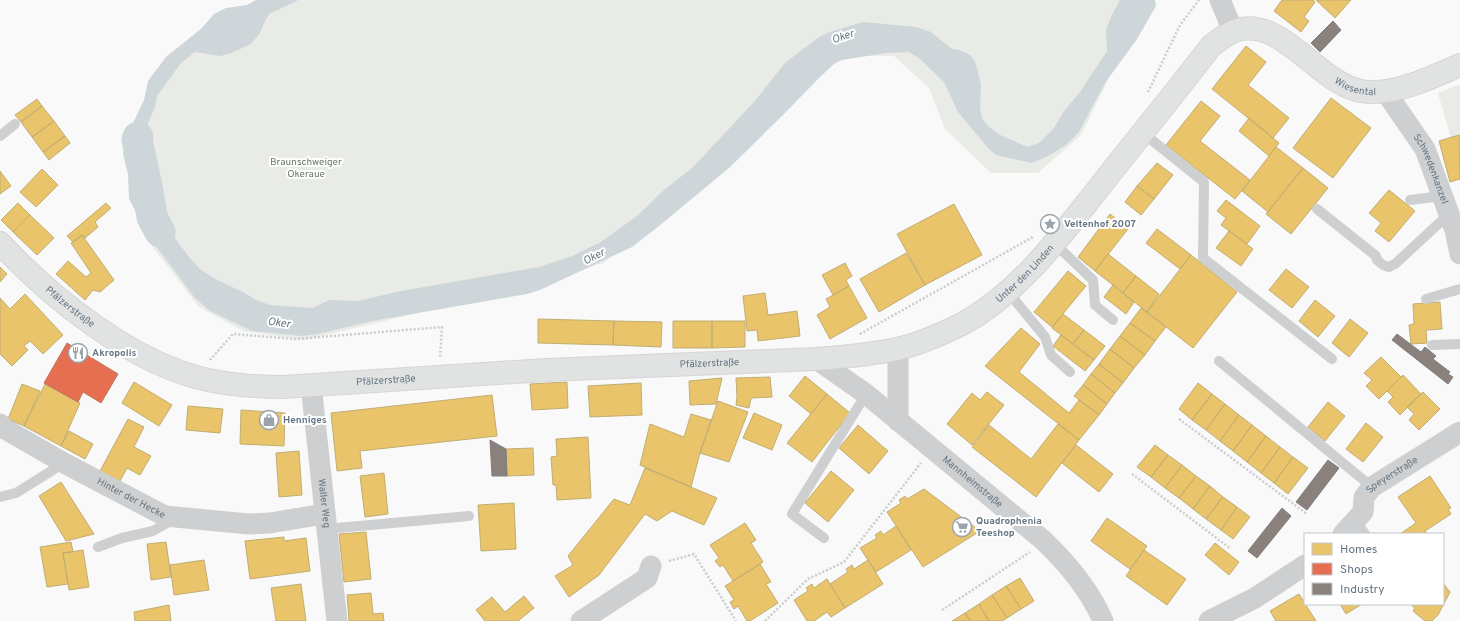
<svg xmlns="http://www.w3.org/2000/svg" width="1460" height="621" font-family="Overpass,sans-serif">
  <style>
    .green { fill: #e8ebe6 }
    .water { fill: #ced6d9 }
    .homes { fill: #e9c46a; stroke: #c1ad72 }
    .shops { fill: #e76f51; stroke: #c07160 }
    .industry { fill: #8a817c; stroke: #7f7e7e }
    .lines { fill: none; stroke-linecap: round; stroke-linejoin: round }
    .river { stroke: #ced6d9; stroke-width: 31 }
    .secondary-casing { stroke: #d5d6d7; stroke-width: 24 }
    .path { stroke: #cbcccd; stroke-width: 2.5; stroke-dasharray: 2 2; stroke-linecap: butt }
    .lane { stroke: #cecfd0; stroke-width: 10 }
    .street { stroke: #cecfd0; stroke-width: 21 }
    .secondary { stroke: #e1e2e2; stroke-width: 22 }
    .labels { text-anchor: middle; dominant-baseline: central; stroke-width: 4; stroke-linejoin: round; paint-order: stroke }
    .street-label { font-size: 10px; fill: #657683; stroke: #fff }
    .park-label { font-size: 10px; fill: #687a64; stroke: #fff }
    .poi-label { font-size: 10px; font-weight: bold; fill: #657683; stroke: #fff; text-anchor: start }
    .water-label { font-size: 11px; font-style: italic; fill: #60757c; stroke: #fff }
  </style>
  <rect width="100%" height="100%" fill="#f9f9f9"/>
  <path class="green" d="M 261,0 L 1147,0 L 1081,135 L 1038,173 L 991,173 L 945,129 L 929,88 L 894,56 L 832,56 L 698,193 L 603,263 L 543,283 L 305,340 L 243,331 L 199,307 L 152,246 L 130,200 L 153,76 Z
    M 1460,84 L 1460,169 L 1438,93 Z"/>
  <path class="water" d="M 256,0 L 298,0 L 295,2 L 269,14 L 265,21 L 260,33 L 251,44 L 229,54 L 220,56 L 195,52 L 181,63 L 157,96 L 155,107 L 145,130 L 143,141 L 146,186 L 151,200 L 164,224 L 189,257 L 200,269 L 215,279 L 245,293 L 256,300 L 270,305 L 313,308 L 329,300 L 358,301 L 401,291 L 539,267 L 572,256 L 601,242 L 637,216 L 663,191 L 693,167 L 754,102 L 785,63 L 819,37 L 830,32 L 863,22 L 916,27 L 931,32 L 952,49 L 959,50 L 970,55 L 975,61 L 981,84 L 980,109 L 982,118 L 987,125 L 998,134 L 1027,147 L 1039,143 L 1054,128 L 1064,111 L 1080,92 L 1107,51 L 1106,30 L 1111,17 L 1120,0 L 1155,0 L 1156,6 L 1137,39 L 1105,83 L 1079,132 L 1066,145 L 1048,156 L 1032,163 L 996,155 L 988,148 L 958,112 L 944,82 L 920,59 L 909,52 L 886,53 L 842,60 L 834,64 L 818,79 L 783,115 L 729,168 L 659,226 L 632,247 L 540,290 L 527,294 L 372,321 L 318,334 L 302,336 L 252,331 L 210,311 L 195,298 L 150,238 L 129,199 L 128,174 L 123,154 L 126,138 L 144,100 L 148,81 L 166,57 L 202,28 L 214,14 L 226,8 L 247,5 Z"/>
  <path class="homes" d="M 1282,0 L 1313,0 L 1315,2 L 1304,17 L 1309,21 L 1301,32 L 1274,11 Z
    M 1316,0 L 1351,0 L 1335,18 Z
    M 1246,46 L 1266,62 L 1248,85 L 1289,118 L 1273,138 L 1212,89 Z
    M 1331,98 L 1371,128 L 1333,178 L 1293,148 Z
    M 37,99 L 42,106 L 21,122 L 15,115 Z
    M 1201,101 L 1220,116 L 1200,141 L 1250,180 L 1235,199 L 1166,145 Z
    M 42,106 L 54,121 L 32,137 L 21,122 Z
    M 1249,118 L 1279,143 L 1269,156 L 1239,131 Z
    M 54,121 L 65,136 L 43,152 L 32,137 Z
    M 1459,135 L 1460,179 L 1450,182 L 1439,141 Z
    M 65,136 L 70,143 L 49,160 L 43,152 Z
    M 1276,147 L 1303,168 L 1268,212 L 1242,191 Z
    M 1157,163 L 1173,175 L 1154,199 L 1137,186 Z
    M 1303,168 L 1328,188 L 1291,234 L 1266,214 Z
    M 42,169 L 58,185 L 36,207 L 20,192 Z
    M 0,171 L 11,186 L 0,194 Z
    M 1137,186 L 1154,199 L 1141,215 L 1125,202 Z
    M 1389,190 L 1415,211 L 1389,242 L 1375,231 L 1381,223 L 1369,213 Z
    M 1226,200 L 1260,226 L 1247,244 L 1221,225 L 1226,218 L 1217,211 Z
    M 18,203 L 30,215 L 13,232 L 1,220 Z
    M 106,203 L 111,208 L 95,222 L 98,227 L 85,238 L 83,235 L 73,242 L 67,236 Z
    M 954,204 L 982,255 L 925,285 L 897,234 Z
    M 1110,214 L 1128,229 L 1095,271 L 1078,257 Z
    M 30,215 L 54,238 L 37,255 L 13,232 Z
    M 1157,229 L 1191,255 L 1180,269 L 1146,243 Z
    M 1229,231 L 1253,249 L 1241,266 L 1216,248 Z
    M 82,235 L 114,280 L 100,292 L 93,290 L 85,300 L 56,274 L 68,261 L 86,277 L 91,273 L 71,243 Z
    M 906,253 L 925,285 L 879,312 L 860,279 Z
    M 1108,254 L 1136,276 L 1123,293 L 1095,271 Z
    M 1191,255 L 1237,292 L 1193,348 L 1147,312 Z
    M 845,263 L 852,276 L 846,280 L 849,286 L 833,295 L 822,275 Z
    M 0,267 L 7,274 L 0,282 Z
    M 1286,269 L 1309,287 L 1292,308 L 1269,290 Z
    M 1068,271 L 1086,286 L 1052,327 L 1034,312 Z
    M 1136,276 L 1159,294 L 1147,312 L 1123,293 Z
    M 1113,285 L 1134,302 L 1126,314 L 1104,297 Z
    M 849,286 L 867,318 L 830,339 L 817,315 L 830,307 L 826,299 Z
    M 765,293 L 768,315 L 797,311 L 800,336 L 758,341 L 757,330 L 747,331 L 743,296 Z
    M 25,294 L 63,335 L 43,354 L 30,341 L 24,346 L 28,350 L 12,366 L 0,354 L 0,298 L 10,309 Z
    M 1315,300 L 1335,316 L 1318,337 L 1299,321 Z
    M 1440,302 L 1442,329 L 1426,330 L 1427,343 L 1411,344 L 1409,325 L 1414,324 L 1413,304 Z
    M 1141,308 L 1166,327 L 1155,341 L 1130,323 Z
    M 1063,314 L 1084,330 L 1073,344 L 1052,328 Z
    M 538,319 L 614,321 L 613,345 L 538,343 Z
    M 1350,319 L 1368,333 L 1349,357 L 1332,343 Z
    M 614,321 L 662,322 L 661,347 L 613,345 Z
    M 673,321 L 712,321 L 712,348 L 673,348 Z
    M 712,321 L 745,321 L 745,347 L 712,348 Z
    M 1130,323 L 1155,341 L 1145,355 L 1120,336 Z
    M 1021,328 L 1040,344 L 1019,372 L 1069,413 L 1079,400 L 1099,415 L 1079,440 L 985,366 Z
    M 1084,330 L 1105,346 L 1094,360 L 1073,344 Z
    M 1061,335 L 1094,360 L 1085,371 L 1053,346 Z
    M 1120,336 L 1145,355 L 1134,368 L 1110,349 Z
    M 1110,349 L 1134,368 L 1123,383 L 1099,364 Z
    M 1381,357 L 1401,377 L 1379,399 L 1366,386 L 1372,380 L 1364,373 Z
    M 1099,364 L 1123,383 L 1115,393 L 1091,374 Z
    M 1091,374 L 1115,393 L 1107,404 L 1083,385 Z
    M 1403,375 L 1421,394 L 1400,415 L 1388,402 L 1393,397 L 1387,391 Z
    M 805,376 L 827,394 L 811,414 L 789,396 Z
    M 770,377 L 772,397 L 751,398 L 749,408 L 736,405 L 737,396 L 736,378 Z
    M 722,378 L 716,404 L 690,405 L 689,381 Z
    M 134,382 L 172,405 L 159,426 L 122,403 Z
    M 567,382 L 568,408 L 532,410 L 530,384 Z
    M 641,383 L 642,415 L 590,417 L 588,386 Z
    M 1198,383 L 1212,394 L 1192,420 L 1179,409 Z
    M 22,384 L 40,391 L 24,426 L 8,419 Z
    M 45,384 L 80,403 L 61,446 L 24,426 Z
    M 1083,385 L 1107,404 L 1099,415 L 1074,396 Z
    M 987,392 L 1004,405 L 972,445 L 947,424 L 972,393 L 980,400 Z
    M 1423,392 L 1440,409 L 1419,430 L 1409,420 L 1414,414 L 1407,407 Z
    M 827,394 L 850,413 L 812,462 L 787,443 Z
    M 1212,394 L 1225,404 L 1206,430 L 1192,420 Z
    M 492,395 L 497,436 L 360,451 L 362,468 L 337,471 L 331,413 Z
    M 718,401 L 748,412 L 729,462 L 700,453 Z
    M 1328,402 L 1345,416 L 1325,441 L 1308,427 Z
    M 1225,404 L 1239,415 L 1220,441 L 1206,430 Z
    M 188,406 L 223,409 L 220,433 L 186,430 Z
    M 241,410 L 285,413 L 284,446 L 240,444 Z
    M 754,413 L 782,425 L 772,450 L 743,438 Z
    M 691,414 L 711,420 L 700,453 L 691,487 L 640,465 L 650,424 L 684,437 Z
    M 1239,415 L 1252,425 L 1233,451 L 1220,441 Z
    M 128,419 L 144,427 L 134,447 L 151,456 L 140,475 L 127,468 L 120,481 L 100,471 Z
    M 1366,423 L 1383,437 L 1363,462 L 1346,449 Z
    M 1058,424 L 1079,440 L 1036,497 L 972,447 L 989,425 L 1031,459 Z
    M 858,425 L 888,451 L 869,474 L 839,448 Z
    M 1252,425 L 1266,436 L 1247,462 L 1233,451 Z
    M 69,431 L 93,444 L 85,459 L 61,446 Z
    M 1266,436 L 1280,447 L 1261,473 L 1247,462 Z
    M 588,437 L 591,498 L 557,500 L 556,485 L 553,485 L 551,457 L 557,456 L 556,439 Z
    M 1076,445 L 1113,474 L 1099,492 L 1062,463 Z
    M 1155,445 L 1168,455 L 1151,477 L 1137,467 Z
    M 1280,447 L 1293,457 L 1274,483 L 1261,473 Z
    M 533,448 L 534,475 L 507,476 L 506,449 Z
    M 299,451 L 302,495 L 279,497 L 276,453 Z
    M 1168,455 L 1182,465 L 1165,488 L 1151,477 Z
    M 1293,457 L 1308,468 L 1288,494 L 1274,483 Z
    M 1182,465 L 1196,476 L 1179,498 L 1165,488 Z
    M 645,468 L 717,498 L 704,525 L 672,511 L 657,521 L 645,514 L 599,575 L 569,597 L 555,576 L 573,565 L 568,556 L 614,499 L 630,505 Z
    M 831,471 L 854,490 L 828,522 L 805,503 Z
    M 384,473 L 388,514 L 365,517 L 360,476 Z
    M 1196,476 L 1210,486 L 1193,509 L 1179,498 Z
    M 1430,476 L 1451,508 L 1448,509 L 1451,514 L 1425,531 L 1427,534 L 1400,534 L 1416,523 L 1398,497 Z
    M 61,482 L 94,534 L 66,541 L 39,496 Z
    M 1210,486 L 1223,497 L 1206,519 L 1193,509 Z
    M 924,489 L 980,531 L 923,567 L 887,512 L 901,503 L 899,500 L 905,496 L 907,499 Z
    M 1223,497 L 1237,507 L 1221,530 L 1206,519 Z
    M 514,503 L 516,549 L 481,551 L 478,505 Z
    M 1237,507 L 1250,517 L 1233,539 L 1221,530 Z
    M 1107,518 L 1147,546 L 1130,569 L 1091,541 Z
    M 745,523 L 756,540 L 751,543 L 763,562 L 733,581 L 723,565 L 720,567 L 715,561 L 719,558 L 710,545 Z
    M 896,526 L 911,550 L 876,572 L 860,548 L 877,538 L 875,535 L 881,531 L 883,535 Z
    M 366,532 L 371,579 L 344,582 L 339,534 Z
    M 284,537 L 284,541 L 306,538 L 310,571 L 250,579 L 245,541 Z
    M 71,542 L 73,552 L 63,553 L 68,584 L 47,587 L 40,547 Z
    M 166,542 L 171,577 L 151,580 L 147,544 Z
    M 1215,543 L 1239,562 L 1229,575 L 1205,555 Z
    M 83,550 L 89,587 L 69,590 L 63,553 Z
    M 1144,550 L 1186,579 L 1167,605 L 1126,576 Z
    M 204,560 L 209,590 L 174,595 L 170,565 Z
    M 868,560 L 883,584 L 845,608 L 830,584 L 848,572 L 846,569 L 852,565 L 854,569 Z
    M 760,564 L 771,582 L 766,584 L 778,603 L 750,621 L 747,621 L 738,606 L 734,609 L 730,602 L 734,600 L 725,586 Z
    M 1020,578 L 1034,601 L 1021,609 L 1006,586 Z
    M 827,579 L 845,608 L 831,617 L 827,612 L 814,621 L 807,621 L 794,600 L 808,591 L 806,588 L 812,584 L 814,588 Z
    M 1443,583 L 1450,592 L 1438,615 L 1432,621 L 1425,621 L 1413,611 L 1415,608 L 1410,604 L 1443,604 Z
    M 301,584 L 306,621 L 276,621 L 271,588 Z
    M 1006,586 L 1021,609 L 1007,618 L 992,595 Z
    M 371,593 L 373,614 L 383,613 L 384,621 L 349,621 L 347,595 Z
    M 1299,594 L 1316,621 L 1276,621 L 1270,611 Z
    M 992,595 L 1007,618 L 1002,621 L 989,621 L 979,604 Z
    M 524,596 L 534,608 L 518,621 L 485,621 L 476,610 L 492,597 L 505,612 Z
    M 979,604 L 989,621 L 970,621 L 965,613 Z
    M 1340,604 L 1362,604 L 1346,614 Z
    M 169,605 L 171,621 L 135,621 L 134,612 Z
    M 965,613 L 970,621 L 952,621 Z"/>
  <path class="shops" d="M 67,343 L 118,374 L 101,403 L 83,392 L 78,402 L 44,383 Z"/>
  <path class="industry" d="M 1333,21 L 1341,30 L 1320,52 L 1311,43 Z
    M 1397,334 L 1421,352 L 1425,347 L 1436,356 L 1433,359 L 1450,372 L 1448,374 L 1453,377 L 1448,384 L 1392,340 Z
    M 490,440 L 506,449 L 507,476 L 492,476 Z
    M 1328,460 L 1339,468 L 1307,510 L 1296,502 Z
    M 1282,508 L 1291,516 L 1257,558 L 1248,551 Z"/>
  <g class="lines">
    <path class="river" d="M 138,137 L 137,140 L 147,186 L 152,217 L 160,232"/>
    <g class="secondary-casing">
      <g id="secondary">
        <path id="s6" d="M 0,243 C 51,298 133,364 208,380 C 232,385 258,387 283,387 L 546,370 L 816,359 C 843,357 870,355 897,349 C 919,344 942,334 962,324 C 1021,292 1061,235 1102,184 C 1138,138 1175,93 1211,46 C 1218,41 1225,35 1234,31 C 1281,14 1317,83 1361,91 C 1392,97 1432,77 1460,65"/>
      </g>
    </g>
    <path class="path" d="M 1148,92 L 1180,25 L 1199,0
      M 860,334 L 1033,237
      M 210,360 L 233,334 L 296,339 L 442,327 L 440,358
      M 1179,419 L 1307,514
      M 1132,474 L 1231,549
      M 669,561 L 694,554 L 736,621
      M 942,610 L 1030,552
      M 765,621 L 808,579 L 844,562 L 921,463"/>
    <path class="lane" d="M 1143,133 L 1204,182 L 1203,258 L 1332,359
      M 0,136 L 15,124
      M 1410,200 L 1442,196
      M 1317,209 L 1376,256 L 1377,260 L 1383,265 L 1389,267 L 1395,264 L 1449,214
      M 1054,243 L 1093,280 L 1095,305 L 1113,320
      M 1008,292 L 1045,337 L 1051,355 L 1070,372
      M 1426,299 L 1460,289
      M 1432,345 L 1460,344
      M 1219,361 L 1372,487
      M 0,497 L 16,493 L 64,463
      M 1355,520 L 1365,534
      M 326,529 L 469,516
      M 824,538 L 792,514 L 866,394
      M 98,547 L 122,538 L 153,531 L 174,519"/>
    <g class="street">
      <path d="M 1220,0 L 1233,31"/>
      <path id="s1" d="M 1385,91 L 1425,149 L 1455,230 L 1460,254"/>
      <path d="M 898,349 L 898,421"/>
      <path id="s2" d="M 816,359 L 866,394 L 1043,540 C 1067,563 1090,590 1103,621"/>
      <path id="s3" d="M 311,385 L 337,621"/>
      <path id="s4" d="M 0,424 L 5,429 L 64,463 L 165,516 L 249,524 L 270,523 L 324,514"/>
      <path id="s5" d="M 1343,534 L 1363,512 L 1364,497 L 1372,487 L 1460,432"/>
      <path d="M 581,621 L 647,578 L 651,566"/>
      <path d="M 1209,621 L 1255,598 L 1305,565"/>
    </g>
    <use href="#secondary" class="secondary"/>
  </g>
  <defs>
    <g id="sight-ring" transform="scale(1)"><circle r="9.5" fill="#fff" stroke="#99a4ac" stroke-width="1.5"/><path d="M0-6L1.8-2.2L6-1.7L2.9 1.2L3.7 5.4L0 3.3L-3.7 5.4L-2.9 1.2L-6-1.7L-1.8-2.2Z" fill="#99a4ac"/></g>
    <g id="restaurant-ring" transform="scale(1)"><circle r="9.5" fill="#fff" stroke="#99a4ac" stroke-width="1.5"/><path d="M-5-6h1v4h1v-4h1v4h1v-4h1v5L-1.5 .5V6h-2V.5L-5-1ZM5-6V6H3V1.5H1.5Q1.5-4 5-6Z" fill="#99a4ac"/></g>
    <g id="shop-ring" transform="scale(1)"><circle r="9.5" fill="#fff" stroke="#99a4ac" stroke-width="1.5"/><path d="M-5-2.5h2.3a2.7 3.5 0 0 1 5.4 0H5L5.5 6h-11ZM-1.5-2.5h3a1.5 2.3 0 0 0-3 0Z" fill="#99a4ac"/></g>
    <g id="supermarket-ring" transform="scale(1)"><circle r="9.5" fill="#fff" stroke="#99a4ac" stroke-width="1.5"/><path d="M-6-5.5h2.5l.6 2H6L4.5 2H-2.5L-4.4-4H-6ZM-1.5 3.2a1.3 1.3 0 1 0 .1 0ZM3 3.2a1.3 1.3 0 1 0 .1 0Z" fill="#99a4ac"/></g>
  </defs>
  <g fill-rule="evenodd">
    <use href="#sight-ring" x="1050" y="224"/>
    <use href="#restaurant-ring" x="78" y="353"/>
    <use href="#shop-ring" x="269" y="420"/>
    <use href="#supermarket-ring" x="962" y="527"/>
  </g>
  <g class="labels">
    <g class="street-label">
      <text stroke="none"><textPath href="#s6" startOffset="1555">Wiesental</textPath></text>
      <text stroke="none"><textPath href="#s1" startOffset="91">Schwedenkanzel</textPath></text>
      <text stroke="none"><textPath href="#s6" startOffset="1094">Unter den Linden</textPath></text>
      <text stroke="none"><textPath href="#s6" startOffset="95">Pfälzerstraße</textPath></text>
      <text stroke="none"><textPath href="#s6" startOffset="755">Pfälzerstraße</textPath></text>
      <text stroke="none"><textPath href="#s6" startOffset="431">Pfälzerstraße</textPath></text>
      <text stroke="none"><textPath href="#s5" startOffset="81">Speyerstraße</textPath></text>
      <text stroke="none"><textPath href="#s2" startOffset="199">Mannheimstraße</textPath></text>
      <text stroke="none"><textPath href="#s4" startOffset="151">Hinter der Hecke</textPath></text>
      <text stroke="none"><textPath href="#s3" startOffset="119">Waller Weg</textPath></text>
    </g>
    <g class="park-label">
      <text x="306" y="162">Braunschweiger<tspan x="306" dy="12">Okeraue</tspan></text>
    </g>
    <g class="poi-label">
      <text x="1064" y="224">Veltenhof 2007</text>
      <text x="92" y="353">Akropolis</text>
      <text x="283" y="420">Henniges</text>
      <text x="976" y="521">Quadrophenia<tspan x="976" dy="12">Teeshop</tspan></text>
    </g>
    <g class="water-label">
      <text transform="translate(843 37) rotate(-19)">Oker</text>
      <text transform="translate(594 257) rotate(-27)">Oker</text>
      <text transform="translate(279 323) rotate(8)">Oker</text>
    </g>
  </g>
  <rect x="1304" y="533" width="140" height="72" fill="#ffffff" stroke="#c1c8cd"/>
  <rect x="1312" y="543" width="20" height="12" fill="#e9c46a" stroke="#c1c8cd"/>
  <text x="1340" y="553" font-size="12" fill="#657683">Homes</text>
  <rect x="1312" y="563" width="20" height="12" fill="#e76f51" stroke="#c1c8cd"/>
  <text x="1340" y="573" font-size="12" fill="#657683">Shops</text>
  <rect x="1312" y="583" width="20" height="12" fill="#8a817c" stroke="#c1c8cd"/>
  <text x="1340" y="593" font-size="12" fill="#657683">Industry</text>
</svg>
